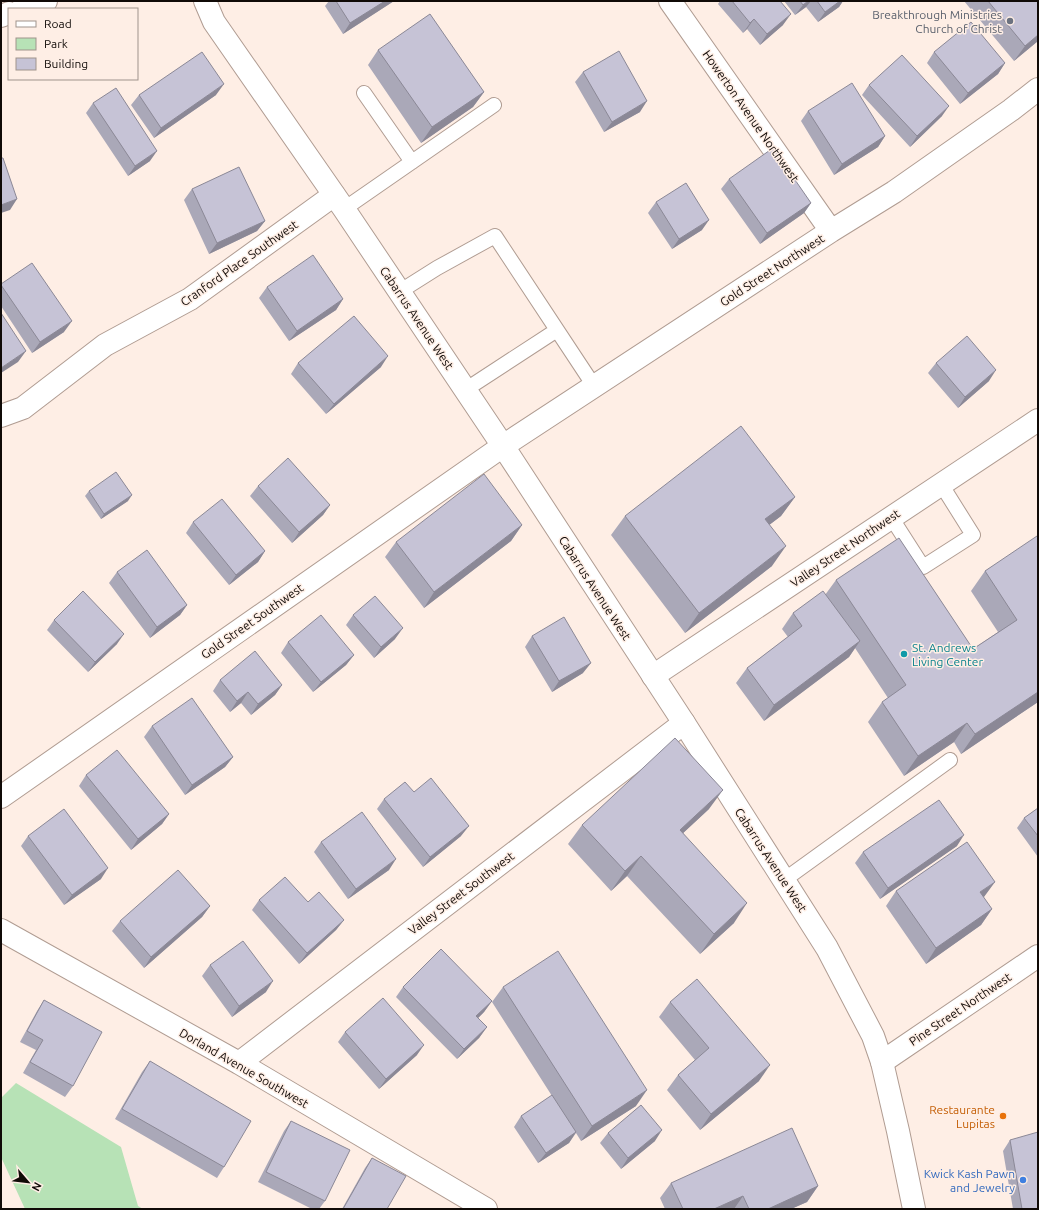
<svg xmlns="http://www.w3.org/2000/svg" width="1039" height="1210" font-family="Ubuntu,sans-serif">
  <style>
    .green { fill: #b7e2b6 }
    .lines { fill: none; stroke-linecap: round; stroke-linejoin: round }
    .lane-casing { stroke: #b09c92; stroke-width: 16 }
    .street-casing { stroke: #b09c92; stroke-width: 24 }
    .secondary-casing { stroke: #b09c92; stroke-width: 24 }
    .lane { stroke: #fff; stroke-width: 14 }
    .street { stroke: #fff; stroke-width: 22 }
    .secondary { stroke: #fff; stroke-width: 22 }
    .wall { fill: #aaa8b8 }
    .shaded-wall { fill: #8b8896 }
    .building { fill: #c6c3d6; stroke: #8b8896 }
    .worship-dot { fill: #6b7280; stroke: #feeee5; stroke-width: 1.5 }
    .culture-dot { fill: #0f9aa8; stroke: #feeee5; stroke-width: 1.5 }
    .food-dot { fill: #e8710a; stroke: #feeee5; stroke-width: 1.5 }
    .shop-dot { fill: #3f7fe0; stroke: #feeee5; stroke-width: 1.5 }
    .labels { text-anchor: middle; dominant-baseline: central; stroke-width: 3; stroke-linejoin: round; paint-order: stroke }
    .worship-label { font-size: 12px; fill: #5b616d; stroke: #feeee5; text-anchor: end }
    .street-label { font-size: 12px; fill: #100a07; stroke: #feeee5 }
    .culture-label { font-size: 12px; fill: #0d838f; stroke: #feeee5; text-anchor: start }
    .food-label { font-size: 12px; fill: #c56008; stroke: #feeee5; text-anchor: end }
    .shop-label { font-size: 12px; fill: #366cbe; stroke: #feeee5; text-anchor: end }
  </style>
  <rect width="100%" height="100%" fill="#feeee5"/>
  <path class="green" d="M 16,1083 L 121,1147 L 138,1206 L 143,1209 L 25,1209 L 1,1157 L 1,1098 Z"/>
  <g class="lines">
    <g class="lane-casing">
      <path id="lane" d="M 364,93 L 412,162
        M 344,209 L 494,105
        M 399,292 L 437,268 L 495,236 L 594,386
        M 465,390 L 557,330
        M 891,517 L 923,567 L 973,535 L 941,484
        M 784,880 L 950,760"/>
    </g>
    <g class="street-casing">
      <path id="street" d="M 670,1 L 831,231
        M 22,9 L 46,1
        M 1,16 L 9,13
        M 1,416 L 23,408 L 105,345 L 190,299 L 334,195
        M 653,676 L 1038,420
        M 1,797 L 503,446 L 831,231 L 894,192 L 1011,110 L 1038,89
        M 1,930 L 239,1063 L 486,1209
        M 882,1062 L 1038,956
        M 239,1063 L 684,723"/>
    </g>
    <g class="secondary-casing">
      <path id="secondary" d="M 205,1 L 214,22 L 344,209 L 503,446 L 684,723 L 827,948 L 873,1036 L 882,1062 L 898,1131 L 914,1209"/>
    </g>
    <use href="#lane" class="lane"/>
    <use href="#street" class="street"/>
    <use href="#secondary" class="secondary"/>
  </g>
  <path class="wall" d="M 329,1 L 394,1 L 343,34 L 325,6 Z
    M 720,1 L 780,1 L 783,25 L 760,45 L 747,29 L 743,33 L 718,4 Z
    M 784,1 L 843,1 L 839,7 L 818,22 L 806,7 L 795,15 Z
    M 964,1 L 1038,1 L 1038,41 L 1014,61 Z
    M 378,50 L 484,92 L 473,107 L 421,143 L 368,65 Z
    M 934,52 L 1005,63 L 998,74 L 960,104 L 927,63 Z
    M 583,72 L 640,112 L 604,132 L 575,82 Z
    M 869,85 L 942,116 L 910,147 L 862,95 Z
    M 139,95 L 216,95 L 154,138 L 131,105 Z
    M 93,103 L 150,161 L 128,176 L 86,113 Z
    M 808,111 L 885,136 L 878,147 L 834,175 L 801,121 Z
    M 729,179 L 811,203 L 804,213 L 760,244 L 721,189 Z
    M 192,189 L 265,221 L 257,231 L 209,254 L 184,200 Z
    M 656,202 L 702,230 L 672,249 L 648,213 Z
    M 1,284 L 64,332 L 32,353 L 1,306 Z
    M 267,287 L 343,299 L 336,310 L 289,341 L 259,298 Z
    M 298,363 L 381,367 L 326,414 L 291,374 Z
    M 936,363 L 989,381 L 958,408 L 928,373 Z
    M 258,486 L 330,505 L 323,515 L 292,543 L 250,496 Z
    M 89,491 L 128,501 L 101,519 L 85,496 Z
    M 795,497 L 781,516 L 769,525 L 772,566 L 685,633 L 611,535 L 625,516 Z
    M 193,522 L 265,551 L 258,562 L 229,585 L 186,533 Z
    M 522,525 L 511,541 L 424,608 L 385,557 L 396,542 Z
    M 1038,538 L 1038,702 L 961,754 L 954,742 L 904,776 L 868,722 L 882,702 L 888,698 L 855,648 L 849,657 L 764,721 L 736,683 L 747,668 L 788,637 L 782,629 L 793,613 L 825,595 L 836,580 L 973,649 L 998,632 L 971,591 L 985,571 Z
    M 117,572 L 187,605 L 180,615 L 150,638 L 109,583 Z
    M 353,615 L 395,639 L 374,658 L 346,625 Z
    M 54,620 L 117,644 L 88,672 L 47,630 Z
    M 532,636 L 583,673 L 552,692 L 525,647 Z
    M 288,642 L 354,655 L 346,665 L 313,692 L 281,653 Z
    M 220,680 L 282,685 L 275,695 L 251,715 L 241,703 L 230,712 L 213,691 Z
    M 152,726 L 233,757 L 225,767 L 185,795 L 144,737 Z
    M 86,775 L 169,814 L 162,824 L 131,850 L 79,786 Z
    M 414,792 L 461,836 L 423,867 L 377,809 L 384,799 Z
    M 1038,808 L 1038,857 L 1017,828 L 1024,818 Z
    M 709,809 L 683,833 L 734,923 L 700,954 L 627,876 L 611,891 L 568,844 L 582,825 Z
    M 28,836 L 101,879 L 64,905 L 21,846 Z
    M 321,842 L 389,870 L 348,899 L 314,852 Z
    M 957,846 L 880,899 L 855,863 L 863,852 Z
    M 896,891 L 992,909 L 981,925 L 926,964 L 886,906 Z
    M 259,900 L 308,902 L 344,920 L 336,930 L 299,964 L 252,910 Z
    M 210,906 L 202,917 L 144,968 L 112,931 L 120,921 Z
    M 210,965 L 266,992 L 232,1017 L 202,976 Z
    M 403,987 L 492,1001 L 484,1012 L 478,1018 L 487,1027 L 479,1038 L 457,1059 L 396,997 Z
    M 503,987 L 636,1106 L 581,1141 L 576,1133 L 569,1143 L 538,1163 L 514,1127 L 521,1116 L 552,1096 L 492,1002 Z
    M 44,1000 L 73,1086 L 65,1097 L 23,1073 L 36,1050 L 20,1042 L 37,1011 Z
    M 670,1002 L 759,1081 L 700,1130 L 667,1090 L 678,1075 L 695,1060 L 659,1017 Z
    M 345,1032 L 417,1055 L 379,1089 L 338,1042 Z
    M 150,1061 L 224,1167 L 217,1178 L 115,1119 L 142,1072 Z
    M 291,1121 L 325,1201 L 319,1209 L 312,1209 L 258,1182 L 284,1131 Z
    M 608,1133 L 655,1141 L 621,1169 L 600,1143 Z
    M 1010,1140 L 1038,1209 L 1013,1209 L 1003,1151 Z
    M 372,1158 L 387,1209 L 342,1209 L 365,1168 Z
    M 671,1183 L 818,1186 L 807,1202 L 791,1209 L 665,1209 L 660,1198 Z"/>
  <path class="shaded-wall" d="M 385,1 L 394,1 L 343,34 L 350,23 Z
    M 808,1 L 811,1 L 806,7 L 795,15 L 803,5 Z
    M 840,1 L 843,1 L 839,7 L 818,22 L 825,12 Z
    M 791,14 L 783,25 L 760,45 L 767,34 Z
    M 754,19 L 747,29 L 743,33 L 750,23 Z
    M 1038,35 L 1038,41 L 1014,61 L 1025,46 Z
    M 1005,63 L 998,74 L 960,104 L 968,93 Z
    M 224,84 L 216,95 L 154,138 L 161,128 Z
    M 484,92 L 473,107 L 421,143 L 432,127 Z
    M 647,101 L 640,112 L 604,132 L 612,122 Z
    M 949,106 L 942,116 L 910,147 L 917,136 Z
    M 885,136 L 878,147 L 834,175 L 842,164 Z
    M 157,151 L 150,161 L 128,176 L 135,166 Z
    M 17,199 L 10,210 L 1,213 L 1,205 Z
    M 811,203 L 804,213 L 760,244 L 767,233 Z
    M 709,220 L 702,230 L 672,249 L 679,239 Z
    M 265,221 L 257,231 L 209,254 L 217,243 Z
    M 343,299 L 336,310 L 289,341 L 297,331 Z
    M 72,321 L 64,332 L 32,353 L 40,342 Z
    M 26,351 L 18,362 L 1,373 L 1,368 Z
    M 388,356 L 381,367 L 326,414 L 334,404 Z
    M 996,370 L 989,381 L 958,408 L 965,397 Z
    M 132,495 L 128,501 L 101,519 L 104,514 Z
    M 795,497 L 781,516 L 751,539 L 765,519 Z
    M 330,505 L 323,515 L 292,543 L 299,532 Z
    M 522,525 L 511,541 L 424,608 L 434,592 Z
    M 786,546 L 772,566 L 685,633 L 699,613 Z
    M 265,551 L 258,562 L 229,585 L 236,575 Z
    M 187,605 L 180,615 L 150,638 L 157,627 Z
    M 403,628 L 395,639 L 374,658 L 381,647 Z
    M 124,634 L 117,644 L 88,672 L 95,662 Z
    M 860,641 L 849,657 L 764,721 L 774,705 Z
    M 354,655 L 346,665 L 313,692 L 321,682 Z
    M 591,663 L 583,673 L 552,692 L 559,681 Z
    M 282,685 L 275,695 L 251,715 L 258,704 Z
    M 248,692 L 241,703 L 230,712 L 237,701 Z
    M 1038,692 L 1038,702 L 961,754 L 975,734 Z
    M 967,723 L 954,742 L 904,776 L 918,756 Z
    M 233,757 L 225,767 L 185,795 L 192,785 Z
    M 723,790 L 709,809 L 666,849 L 680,830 Z
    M 169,814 L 162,824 L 131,850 L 138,839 Z
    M 469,826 L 461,836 L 423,867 L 430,857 Z
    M 964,835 L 957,846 L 880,899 L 888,888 Z
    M 641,856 L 627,876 L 611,891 L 625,871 Z
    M 396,859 L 389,870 L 348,899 L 356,889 Z
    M 108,868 L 101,879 L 64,905 L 72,895 Z
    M 995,882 L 984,897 L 969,907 L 980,892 Z
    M 747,903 L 734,923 L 700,954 L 714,934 Z
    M 210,906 L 202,917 L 144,968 L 151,957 Z
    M 992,909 L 981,925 L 926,964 L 936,948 Z
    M 344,920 L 336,930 L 299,964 L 307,953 Z
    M 273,981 L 266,992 L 232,1017 L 239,1006 Z
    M 492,1001 L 484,1012 L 469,1027 L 476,1016 Z
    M 487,1027 L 479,1038 L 457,1059 L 464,1049 Z
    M 424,1045 L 417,1055 L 379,1089 L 386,1079 Z
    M 770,1065 L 759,1081 L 700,1130 L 711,1114 Z
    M 647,1090 L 636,1106 L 581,1141 L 592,1126 Z
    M 662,1130 L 655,1141 L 621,1169 L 628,1158 Z
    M 576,1132 L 569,1143 L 538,1163 L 546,1153 Z
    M 818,1186 L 807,1202 L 791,1209 L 768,1209 Z
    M 743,1196 L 734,1209 L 714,1209 Z"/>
  <path class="building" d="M 336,1 L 385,1 L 350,23 Z
    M 732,1 L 780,1 L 791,14 L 767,34 L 754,19 L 750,23 Z
    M 800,1 L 808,1 L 803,5 Z
    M 817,1 L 840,1 L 825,12 Z
    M 988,1 L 1038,1 L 1038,35 L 1025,46 Z
    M 430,14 L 484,92 L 432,127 L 378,50 Z
    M 971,22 L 1005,63 L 968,93 L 934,52 Z
    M 619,51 L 647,101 L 612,122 L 583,72 Z
    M 202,52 L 224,84 L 161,128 L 139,95 Z
    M 902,55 L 949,106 L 917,136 L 869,85 Z
    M 852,83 L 885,136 L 842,164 L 808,111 Z
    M 116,88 L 157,151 L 135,166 L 93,103 Z
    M 773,148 L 811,203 L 767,233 L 729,179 Z
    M 1,158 L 3,158 L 17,199 L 1,205 Z
    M 239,167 L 265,221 L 217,243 L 192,189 Z
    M 686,183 L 709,220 L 679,239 L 656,202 Z
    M 313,255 L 343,299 L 297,331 L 267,287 Z
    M 32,263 L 72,321 L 40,342 L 1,285 L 1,284 Z
    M 1,313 L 26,351 L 1,368 Z
    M 354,316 L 388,356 L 334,404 L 298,363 Z
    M 967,336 L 996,370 L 965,397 L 936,363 Z
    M 741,426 L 795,497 L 765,519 L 786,546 L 699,613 L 625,516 Z
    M 288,458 L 330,505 L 299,532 L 258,486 Z
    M 116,472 L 132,495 L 104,514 L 89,491 Z
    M 484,474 L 522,525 L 434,592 L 396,542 Z
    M 222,499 L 265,551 L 236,575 L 193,522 Z
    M 1037,536 L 1038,538 L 1038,692 L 975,734 L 967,723 L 918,756 L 882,702 L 906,685 L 836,580 L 899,538 L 973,649 L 1017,620 L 985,571 Z
    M 147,550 L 187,605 L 157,627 L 117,572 Z
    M 83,591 L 124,634 L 95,662 L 54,620 Z
    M 823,591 L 860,641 L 774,705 L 747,668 L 802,626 L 793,613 Z
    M 375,596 L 403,628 L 381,647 L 353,615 Z
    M 321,615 L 354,655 L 321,682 L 288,642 Z
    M 564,617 L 591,663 L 559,681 L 532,636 Z
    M 255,651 L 282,685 L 258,704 L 248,692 L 237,701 L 220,680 Z
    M 192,698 L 233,757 L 192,785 L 152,726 Z
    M 675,738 L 723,790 L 680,830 L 747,903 L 714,934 L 641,856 L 625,871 L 582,825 Z
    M 117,750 L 169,814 L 138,839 L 86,775 Z
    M 431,778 L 469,826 L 430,857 L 384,799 L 405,782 L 414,792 Z
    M 939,800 L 964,835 L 888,888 L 863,852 Z
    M 1038,808 L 1038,836 L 1024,818 Z
    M 64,809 L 108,868 L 72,895 L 28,836 Z
    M 362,812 L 396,859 L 356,889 L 321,842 Z
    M 967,842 L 995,882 L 980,892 L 992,909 L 936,948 L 896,891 Z
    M 178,870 L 210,906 L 151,957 L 120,921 Z
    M 285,877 L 308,902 L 319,892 L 344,920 L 307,953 L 259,900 Z
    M 243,941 L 273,981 L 239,1006 L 210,965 Z
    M 441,949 L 492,1001 L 476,1016 L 487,1027 L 464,1049 L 403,987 Z
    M 558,951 L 647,1090 L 592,1126 L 503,987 Z
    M 697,979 L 770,1065 L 711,1114 L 678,1075 L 709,1048 L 670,1002 Z
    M 383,998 L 424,1045 L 386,1079 L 345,1032 Z
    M 44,1000 L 102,1032 L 73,1086 L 30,1062 L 43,1040 L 27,1031 Z
    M 150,1061 L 251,1121 L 224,1167 L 122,1109 Z
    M 552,1095 L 576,1132 L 546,1153 L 521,1116 Z
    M 641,1105 L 662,1130 L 628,1158 L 608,1133 Z
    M 291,1121 L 350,1150 L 325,1201 L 266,1172 Z
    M 792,1128 L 818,1186 L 768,1209 L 749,1209 L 743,1196 L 714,1209 L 683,1209 L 671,1183 Z
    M 1038,1132 L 1038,1209 L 1022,1209 L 1010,1140 Z
    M 372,1158 L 406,1176 L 387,1209 L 343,1209 Z"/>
  <circle class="worship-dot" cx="1010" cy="21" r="4"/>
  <circle class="culture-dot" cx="904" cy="654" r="4"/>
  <circle class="food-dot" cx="1003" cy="1116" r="4"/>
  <circle class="shop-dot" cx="1023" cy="1180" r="4"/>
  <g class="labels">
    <g class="worship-label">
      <text x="1002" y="14">Breakthrough Ministries<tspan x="1002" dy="14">Church of Christ</tspan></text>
    </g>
    <g class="street-label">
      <text transform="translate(751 116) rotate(55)">Howerton Avenue Northwest</text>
      <text transform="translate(239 263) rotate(-35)">Cranford Place Southwest</text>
      <text transform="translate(772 270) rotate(-33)">Gold Street Northwest</text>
      <text transform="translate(417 318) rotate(56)">Cabarrus Avenue West</text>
      <text transform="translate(845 548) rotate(-34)">Valley Street Northwest</text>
      <text transform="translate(595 588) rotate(57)">Cabarrus Avenue West</text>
      <text transform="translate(252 621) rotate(-35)">Gold Street Southwest</text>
      <text transform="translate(771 860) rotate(57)">Cabarrus Avenue West</text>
      <text transform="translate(461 893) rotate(-37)">Valley Street Southwest</text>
      <text transform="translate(960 1009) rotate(-34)">Pine Street Northwest</text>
      <text transform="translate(244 1068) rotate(30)">Dorland Avenue Southwest</text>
    </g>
    <g class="culture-label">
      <text x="912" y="647">St. Andrews<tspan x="912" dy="14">Living Center</tspan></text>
    </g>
    <g class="food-label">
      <text x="995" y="1109">Restaurante<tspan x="995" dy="14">Lupitas</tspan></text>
    </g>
    <g class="shop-label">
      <text x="1015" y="1173">Kwick Kash Pawn<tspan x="1015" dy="14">and Jewelry</tspan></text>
    </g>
  </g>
  <rect width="1039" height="1210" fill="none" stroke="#100a07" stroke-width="4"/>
  <rect x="8" y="8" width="130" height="72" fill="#feeee5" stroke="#9f938c"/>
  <rect x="16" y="21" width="20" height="6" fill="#ffffff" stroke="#9f938c"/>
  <text x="44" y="28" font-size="12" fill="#100a07">Road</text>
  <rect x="16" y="38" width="20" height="12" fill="#b7e2b6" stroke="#9f938c"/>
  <text x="44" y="48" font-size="12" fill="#100a07">Park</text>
  <rect x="16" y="58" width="20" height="12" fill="#c6c3d6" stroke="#9f938c"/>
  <text x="44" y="68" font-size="12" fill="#100a07">Building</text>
  <g transform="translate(28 1182) rotate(118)" stroke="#feeee5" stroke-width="3" paint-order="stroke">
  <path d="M0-3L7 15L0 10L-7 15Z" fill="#100a07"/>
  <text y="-6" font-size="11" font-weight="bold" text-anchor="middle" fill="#100a07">N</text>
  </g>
</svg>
